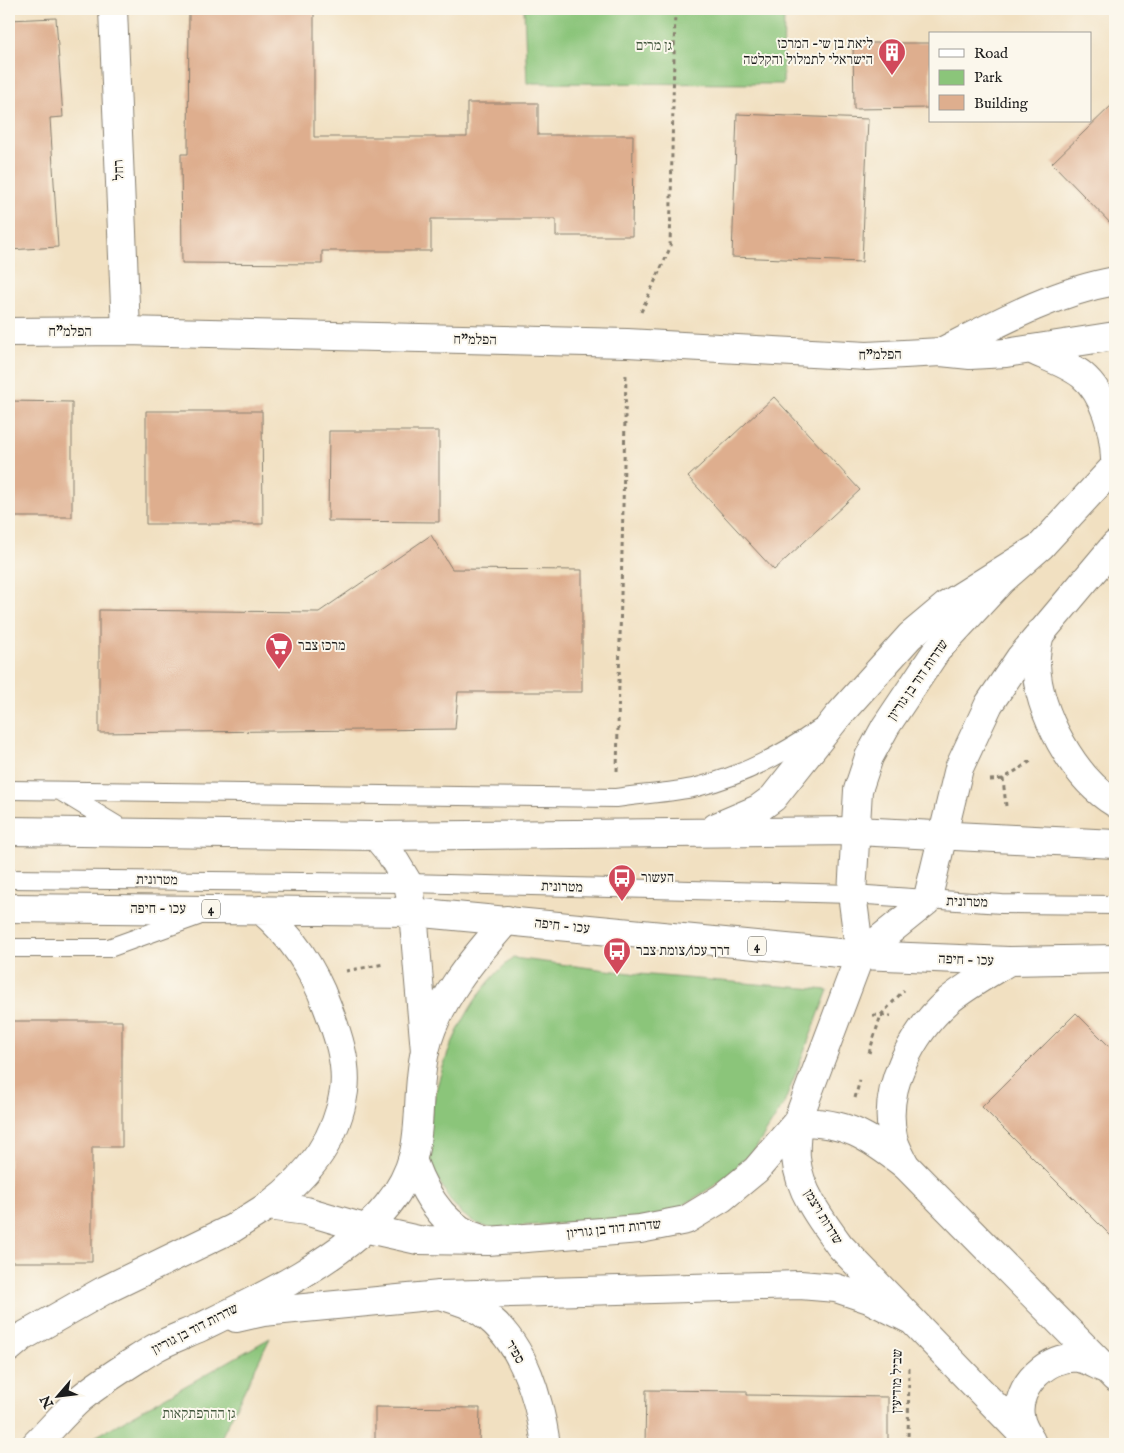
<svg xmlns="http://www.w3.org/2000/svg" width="1124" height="1453" font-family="'IM FELL English','Frank Ruhl Libre',serif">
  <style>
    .green { fill: #8bc57a; stroke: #54704b }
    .building { fill: #deae8e }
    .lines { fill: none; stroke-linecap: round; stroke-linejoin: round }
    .lane-casing { stroke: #867e6e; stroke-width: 20 }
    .street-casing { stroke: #867e6e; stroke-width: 30 }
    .secondary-casing { stroke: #867e6e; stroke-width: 30 }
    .highway-casing { stroke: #867e6e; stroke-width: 30 }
    .path { stroke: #867e6e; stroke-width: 3; stroke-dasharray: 4 4; stroke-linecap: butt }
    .lane { stroke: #fff; stroke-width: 18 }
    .street { stroke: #fff; stroke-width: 28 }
    .secondary { stroke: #fff; stroke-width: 28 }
    .highway { stroke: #fff; stroke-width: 28 }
    .labels { text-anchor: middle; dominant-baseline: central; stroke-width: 4; stroke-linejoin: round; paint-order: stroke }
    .shield { fill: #fbf7ec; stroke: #5f5e5a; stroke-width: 1 }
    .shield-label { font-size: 12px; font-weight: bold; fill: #1c1c1c }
    .poi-label { font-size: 14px; fill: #1c1c1c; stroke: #fbf7ec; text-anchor: start }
    .park-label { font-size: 14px; fill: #43573d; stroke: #fbf7ec }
    .street-label { font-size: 14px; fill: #1c1c1c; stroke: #fbf7ec }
  </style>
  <rect width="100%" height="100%" fill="#fbf7ec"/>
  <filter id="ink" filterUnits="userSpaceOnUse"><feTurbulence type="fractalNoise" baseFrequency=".02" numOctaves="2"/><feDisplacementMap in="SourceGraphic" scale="10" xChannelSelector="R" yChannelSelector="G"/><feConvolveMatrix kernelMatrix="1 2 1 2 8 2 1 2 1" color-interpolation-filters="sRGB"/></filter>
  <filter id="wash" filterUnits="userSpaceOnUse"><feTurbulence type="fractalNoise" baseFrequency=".0096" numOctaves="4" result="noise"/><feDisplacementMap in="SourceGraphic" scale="20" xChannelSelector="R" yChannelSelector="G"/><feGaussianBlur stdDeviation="1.12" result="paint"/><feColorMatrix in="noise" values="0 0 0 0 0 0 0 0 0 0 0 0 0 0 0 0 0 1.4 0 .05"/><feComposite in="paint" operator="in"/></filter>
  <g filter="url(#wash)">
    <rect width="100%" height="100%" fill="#f1e0c1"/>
    <path class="green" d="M 524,9 L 784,9 L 783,84 L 527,83 Z
      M 513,958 L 638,974 L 828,990 L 784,1104 L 756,1148 L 723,1180 L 679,1208 L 644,1218 L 490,1228 C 467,1222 454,1209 443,1188 C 436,1176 430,1163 427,1150 C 425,1141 429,1129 430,1120 C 439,1062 467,995 513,958 Z
      M 270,1338 L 218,1444 L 86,1444 L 95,1437 Z"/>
    <g id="blocks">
      <path class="building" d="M 189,9 L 314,9 L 314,137 L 467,137 L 467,103 L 538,103 L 538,135 L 633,135 L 632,236 L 556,236 L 556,219 L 431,219 L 431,251 L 322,251 L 322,264 L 182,263 L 181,154 L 188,154 Z
        M 56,18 L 63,117 L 50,118 L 58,247 L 9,250 L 9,20 Z
        M 853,43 L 930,43 L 930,108 L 854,109 Z
        M 1115,102 L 1115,228 L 1052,163 Z
        M 737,114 L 868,119 L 862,262 L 732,257 Z
        M 774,397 L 860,490 L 774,570 L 688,477 Z
        M 9,401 L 72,402 L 72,517 L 9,517 Z
        M 146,411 L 262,411 L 263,524 L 146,524 Z
        M 329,431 L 439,431 L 439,522 L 328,521 Z
        M 431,535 L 452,569 L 582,570 L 582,692 L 458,692 L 455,729 L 99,733 L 99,610 L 319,612 Z
        M 1076,1013 L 1115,1052 L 1115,1240 L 982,1107 Z
        M 9,1021 L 122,1021 L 122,1147 L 92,1147 L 92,1262 L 9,1262 Z
        M 646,1390 L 747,1391 L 747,1395 L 888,1397 L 888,1444 L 645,1444 Z
        M 375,1407 L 480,1408 L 479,1444 L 375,1444 Z"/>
    </g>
  </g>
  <g filter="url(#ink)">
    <use href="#blocks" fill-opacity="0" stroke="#867e6e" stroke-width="1"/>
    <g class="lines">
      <g class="lane-casing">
        <path id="lane" d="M 9,790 L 616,798 C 642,794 671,793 697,787 C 741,776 782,755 819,729
          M 60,791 L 126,831
          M 9,879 L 408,883 L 852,894 L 1002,904 L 1115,905
          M 9,948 L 109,948 L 198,916"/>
      </g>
      <g class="street-casing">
        <path id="street" d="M 113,9 L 126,331
          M 440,1295 C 457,1300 474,1305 488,1317 C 525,1347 539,1399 546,1444"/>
      </g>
      <g class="secondary-casing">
        <path id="secondary" d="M 9,332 L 126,331 L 627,343 L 867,356 L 941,352 L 970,355 L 1006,353 L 1115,336
          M 1034,351 C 1050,358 1068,364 1082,375 C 1105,394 1114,431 1115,459
          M 941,352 C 996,324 1054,292 1115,281
          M 860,955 L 852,894 L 858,790 L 869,757 L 886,726 L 937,650 L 1001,581 L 1041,546 L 1115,466
          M 797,1122 C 847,1122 866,1135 905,1165 L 1115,1378
          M 797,1122 C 797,1134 795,1146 796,1158 C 799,1191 821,1220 840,1246 L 1032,1444
          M 413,1162 C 425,1195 446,1230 482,1239
          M 236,1318 L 263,1312 L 440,1295 L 800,1285 L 836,1288 L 869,1299 L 909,1319
          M 9,1348 L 22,1337 L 103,1291 L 233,1228 L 268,1206 L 306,1211 L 364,1228 L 418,1240 L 488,1241 L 640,1229 L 686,1220 L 722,1198 L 756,1170 L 797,1122 L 860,955 L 927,901 L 959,768 L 989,704 L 1020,658 L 1115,545
          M 1031,1441 C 1026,1433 1021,1425 1020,1416 C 1015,1386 1049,1354 1078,1358 C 1087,1359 1095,1364 1103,1368
          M 36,1444 C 51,1429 65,1412 81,1398 C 103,1380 130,1364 153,1349 C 168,1340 186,1334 201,1327 C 261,1298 346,1257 387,1206 C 431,1152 412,1110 425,1051 C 436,1002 474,957 507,920"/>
      </g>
      <g class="highway-casing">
        <path id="highway" d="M 1040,633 C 1038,643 1035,654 1036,664 C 1038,712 1073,778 1115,803
          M 716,827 L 758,809 L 773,798 L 838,716 L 910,636 L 947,605 L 1041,546
          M 9,831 L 376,836 L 856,831 L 1115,844
          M 376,836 L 390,853 L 408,883 L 413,912 L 425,1051
          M 9,908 L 413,912 L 860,955 L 1009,961 L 1115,959
          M 261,910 C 292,936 313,968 327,1006 C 337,1032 348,1063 344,1091 C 337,1140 306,1178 268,1206
          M 905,1165 C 901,1156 895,1147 893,1137 C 882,1088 912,1033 948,1001 C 966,986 988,974 1009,961"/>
      </g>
      <path class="path" d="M 641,312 L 670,248 L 675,9
        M 617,771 L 626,375
        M 990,780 L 1003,779
        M 1006,806 L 1003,779 L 1034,759
        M 346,971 L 384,964
        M 873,1015 L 891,1016
        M 869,1053 L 881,1015 L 904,990
        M 855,1098 L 860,1080
        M 908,1444 L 909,1365"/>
      <use href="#lane" class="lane"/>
      <use href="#street" class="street"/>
      <use href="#secondary" class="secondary"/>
      <use href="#highway" class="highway"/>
    </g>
  </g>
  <defs>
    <g id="building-pin" transform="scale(1.4375)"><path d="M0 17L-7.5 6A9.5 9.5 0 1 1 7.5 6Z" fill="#d1495b" stroke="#fbf7ec"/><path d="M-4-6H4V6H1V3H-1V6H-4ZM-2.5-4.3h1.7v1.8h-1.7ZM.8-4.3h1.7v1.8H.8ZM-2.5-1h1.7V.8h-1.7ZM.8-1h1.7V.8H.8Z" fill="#fff"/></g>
    <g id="supermarket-pin" transform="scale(1.4375)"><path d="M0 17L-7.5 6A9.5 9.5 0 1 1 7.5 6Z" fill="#d1495b" stroke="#fbf7ec"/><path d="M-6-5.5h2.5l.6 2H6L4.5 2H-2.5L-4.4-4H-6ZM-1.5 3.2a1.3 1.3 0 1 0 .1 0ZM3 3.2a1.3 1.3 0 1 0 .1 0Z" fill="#fff"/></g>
    <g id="bus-pin" transform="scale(1.4375)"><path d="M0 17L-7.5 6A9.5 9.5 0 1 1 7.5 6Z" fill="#d1495b" stroke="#fbf7ec"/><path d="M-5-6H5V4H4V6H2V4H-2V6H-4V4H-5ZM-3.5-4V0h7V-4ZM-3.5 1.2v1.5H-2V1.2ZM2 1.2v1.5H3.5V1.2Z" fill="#fff"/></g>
  </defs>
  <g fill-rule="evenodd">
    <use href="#building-pin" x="892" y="52"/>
    <use href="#supermarket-pin" x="279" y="646"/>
    <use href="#bus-pin" x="622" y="878"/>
    <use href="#bus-pin" x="617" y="951"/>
  </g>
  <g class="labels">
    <g class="shield">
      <rect x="202" y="899.5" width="18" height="19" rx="4"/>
      <rect x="748" y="936.5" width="18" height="19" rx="4"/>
    </g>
    <g class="shield-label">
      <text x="211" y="909">4</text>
      <text x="757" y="946">4</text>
    </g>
    <g class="poi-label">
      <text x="873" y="44" text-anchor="end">ליאת בן שי- המרכז<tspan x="873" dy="16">הישראלי לתמלול והקלטה</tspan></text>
      <text x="298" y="646">מרכז צבר</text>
      <text x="641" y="878">העשור</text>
      <text x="636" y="951">דרך עכו/צומת צבר</text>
    </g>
    <g class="park-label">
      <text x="654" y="46">גן מרים</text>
      <text x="199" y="1414">גן ההרפתקאות</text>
    </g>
    <g class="street-label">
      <text transform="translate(119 170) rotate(-92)">רחל</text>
      <text x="70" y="332">הפלמ"ח</text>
      <text transform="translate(475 340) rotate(1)">הפלמ"ח</text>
      <text transform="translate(880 355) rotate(-1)">הפלמ"ח</text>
      <text transform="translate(918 680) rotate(-55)">שדרות דוד בן גוריון</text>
      <text transform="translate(157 880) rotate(1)">מטרונית</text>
      <text transform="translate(562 887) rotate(2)">מטרונית</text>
      <text transform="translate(967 902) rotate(2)">מטרונית</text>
      <text x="158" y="909">עכו - חיפה</text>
      <text transform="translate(562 926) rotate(6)">עכו - חיפה</text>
      <text transform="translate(966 960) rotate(2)">עכו - חיפה</text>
      <text transform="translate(823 1217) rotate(59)">שדרות ויצמן</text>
      <text transform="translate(614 1229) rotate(-6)">שדרות דוד בן גוריון</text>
      <text transform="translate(195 1329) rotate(-27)">שדרות דוד בן גוריון</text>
      <text transform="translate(515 1352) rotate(60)">ספיר</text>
      <text transform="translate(897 1381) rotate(-89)">שביל מודיעין</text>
    </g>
  </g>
  <rect width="1124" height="1453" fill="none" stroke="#fbf7ec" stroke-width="30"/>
  <rect x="929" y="32" width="162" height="90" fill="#fbf7ec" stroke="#a29f99"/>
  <rect x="939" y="49" width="25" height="8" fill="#ffffff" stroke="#a29f99"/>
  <text x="974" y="58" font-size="15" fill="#1c1c1c">Road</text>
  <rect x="939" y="70" width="25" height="15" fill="#8bc57a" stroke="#a29f99"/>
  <text x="974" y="82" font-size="15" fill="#1c1c1c">Park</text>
  <rect x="939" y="95" width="25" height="15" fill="#deae8e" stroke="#a29f99"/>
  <text x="974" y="108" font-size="15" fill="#1c1c1c">Building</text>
  <g transform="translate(58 1396) rotate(242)" stroke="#fbf7ec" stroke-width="4" paint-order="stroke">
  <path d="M0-4L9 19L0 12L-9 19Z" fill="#1c1c1c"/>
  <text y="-8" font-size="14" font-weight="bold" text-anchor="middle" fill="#1c1c1c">N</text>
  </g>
</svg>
